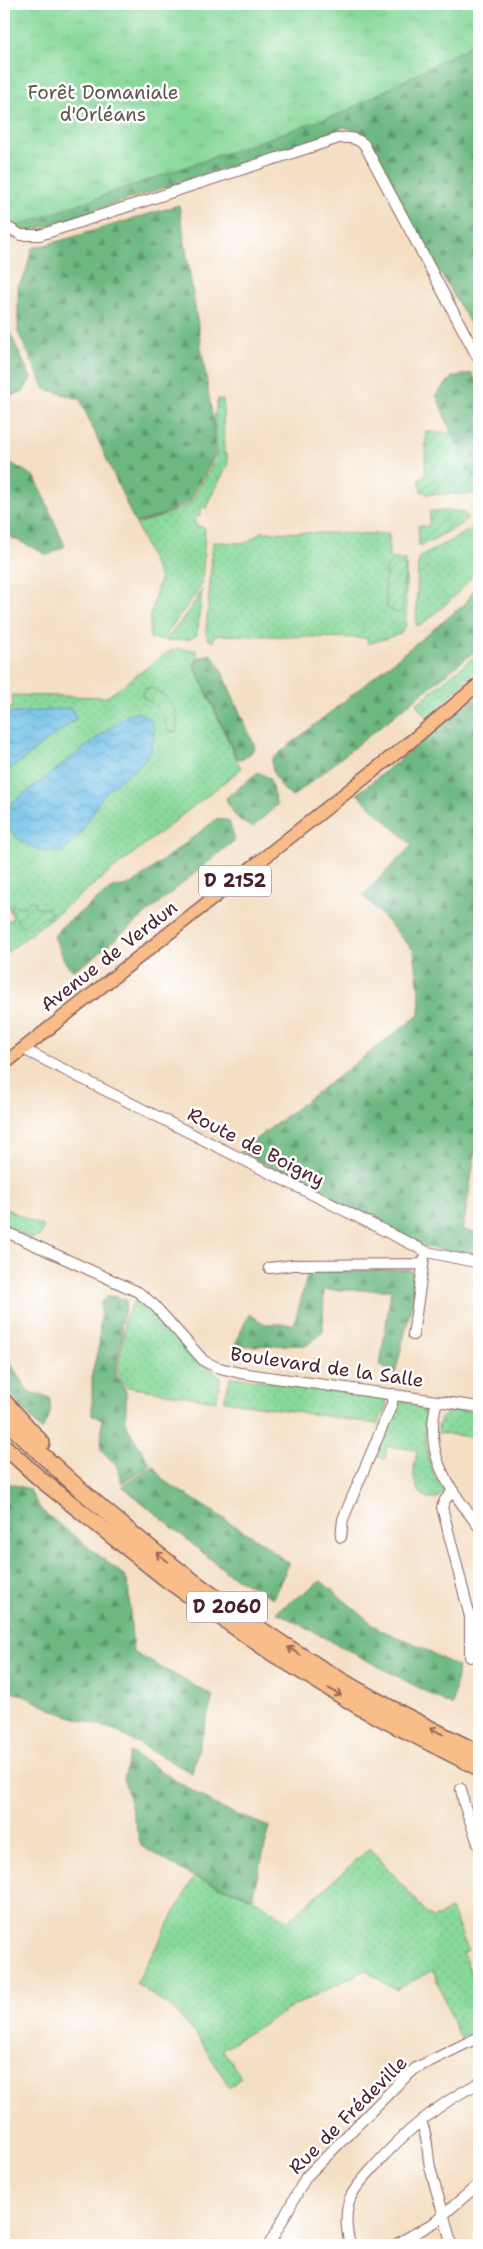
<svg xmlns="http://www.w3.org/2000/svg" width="483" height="2249" font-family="'Shantell Sans',sans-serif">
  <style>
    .grass { fill: url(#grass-dots); stroke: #687c62 }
    .forest { fill: url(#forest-firs); stroke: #5c6c56 }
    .park { fill: url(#park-tufts); stroke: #687c62 }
    .garden { fill: url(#garden-furrows); stroke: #687c62 }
    .water { fill: url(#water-waves); stroke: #5a6e88 }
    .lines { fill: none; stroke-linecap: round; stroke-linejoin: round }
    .minor-casing { stroke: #866261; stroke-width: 12 }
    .major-casing { stroke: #866261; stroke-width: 15 }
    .highway-casing { stroke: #866261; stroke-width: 18 }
    .minor { stroke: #fff; stroke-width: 10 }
    .major { stroke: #f8bd89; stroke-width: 12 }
    .highway { stroke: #f8bd89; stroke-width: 15 }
    .oneway { stroke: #986655 }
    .labels { text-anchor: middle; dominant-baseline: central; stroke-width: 5; stroke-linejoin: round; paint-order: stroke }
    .shield { fill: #fff; stroke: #80626b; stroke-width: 1 }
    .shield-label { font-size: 18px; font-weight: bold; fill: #4a1f2b }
    .park-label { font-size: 19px; fill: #5c564c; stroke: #fff }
    .street-label { font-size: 19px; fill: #4a1f2b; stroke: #fff }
  </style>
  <defs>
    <pattern id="grass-dots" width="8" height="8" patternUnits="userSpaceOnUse" patternTransform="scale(1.25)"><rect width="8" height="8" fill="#87d899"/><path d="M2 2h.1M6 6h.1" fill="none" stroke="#76b984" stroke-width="1.8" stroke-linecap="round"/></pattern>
    <pattern id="forest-firs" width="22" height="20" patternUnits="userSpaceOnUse" patternTransform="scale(1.25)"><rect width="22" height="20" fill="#6db881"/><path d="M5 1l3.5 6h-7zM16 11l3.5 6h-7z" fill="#5c956a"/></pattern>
    <pattern id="park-tufts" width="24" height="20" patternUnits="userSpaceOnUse" patternTransform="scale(1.25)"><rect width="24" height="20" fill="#87d899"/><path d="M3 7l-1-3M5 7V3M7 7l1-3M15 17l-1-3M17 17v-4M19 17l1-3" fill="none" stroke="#76b984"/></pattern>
    <pattern id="garden-furrows" width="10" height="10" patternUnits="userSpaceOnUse" patternTransform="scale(1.25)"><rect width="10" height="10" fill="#87d899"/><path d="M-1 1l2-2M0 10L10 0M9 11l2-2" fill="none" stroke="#76b984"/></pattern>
    <pattern id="water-waves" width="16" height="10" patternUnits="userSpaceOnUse" patternTransform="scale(1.25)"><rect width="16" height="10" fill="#6abde6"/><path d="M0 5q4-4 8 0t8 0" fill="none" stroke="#5999bb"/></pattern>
  </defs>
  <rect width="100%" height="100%" fill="#fff"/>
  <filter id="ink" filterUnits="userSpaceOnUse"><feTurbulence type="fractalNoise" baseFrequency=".02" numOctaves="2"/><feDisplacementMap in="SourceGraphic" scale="10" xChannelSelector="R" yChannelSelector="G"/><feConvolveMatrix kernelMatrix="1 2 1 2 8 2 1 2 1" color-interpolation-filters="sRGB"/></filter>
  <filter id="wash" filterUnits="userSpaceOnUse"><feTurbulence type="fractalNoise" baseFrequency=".0096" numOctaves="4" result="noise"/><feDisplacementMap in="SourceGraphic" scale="20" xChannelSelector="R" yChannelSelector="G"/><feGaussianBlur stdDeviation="1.12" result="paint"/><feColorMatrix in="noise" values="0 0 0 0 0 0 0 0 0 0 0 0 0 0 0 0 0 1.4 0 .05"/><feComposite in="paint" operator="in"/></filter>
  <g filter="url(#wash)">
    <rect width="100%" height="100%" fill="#f4dfc4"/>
    <path class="grass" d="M 218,399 L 223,400 L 224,454 L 227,454 L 228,465 L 208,502 L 207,508 L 201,507 L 201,515 L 195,518 L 195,525 L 205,528 L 202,585 L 162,640 L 150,638 L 150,616 L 160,579 L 136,524 L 160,517 L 191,503 L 217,457 L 214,418 Z
      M 479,525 C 479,537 481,550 479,561 C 476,581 436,613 421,625 L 416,625 L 418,563 L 420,557 Z
      M 261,532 L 389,534 L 389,558 L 406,560 L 406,625 L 400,634 L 368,644 L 367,638 L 214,635 L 213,642 L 208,639 L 206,633 L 213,542 L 246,543 Z
      M 202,590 L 197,635 L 190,639 L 165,641 L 188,612 Z
      M 176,649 L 196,650 L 198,656 L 194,665 L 241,769 L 4,955 L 4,923 L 13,918 L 4,893 L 4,712 L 13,707 L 12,695 L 107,697 L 168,652 Z
      M 479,653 L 479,666 L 428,720 L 416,704 Z
      M 4,1208 L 44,1227 L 39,1237 L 30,1238 L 4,1226 Z
      M 137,1296 L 210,1368 L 221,1377 L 216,1401 L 128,1387 L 120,1380 L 118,1367 L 125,1332 L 123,1322 Z
      M 234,1377 L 383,1397 L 387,1400 L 387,1405 L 378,1424 L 224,1401 L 230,1378 Z
      M 400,1400 L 422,1405 C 426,1415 425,1422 425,1433 C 426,1449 430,1466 437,1481 L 441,1479 L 444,1486 C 441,1508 418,1499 415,1482 C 412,1473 416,1460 417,1450 L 387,1446 L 385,1459 L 376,1456 L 397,1401 Z
      M 454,1410 L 479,1412 L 479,1438 L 438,1433 C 438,1419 442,1416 454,1410 Z
      M 370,1848 L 432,1919 L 451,1909 L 468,1950 L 463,1954 L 477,1986 L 479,1985 L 479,2029 L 461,2037 L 458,2035 L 433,1970 L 396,1990 L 366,1970 L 294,2006 L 222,2049 L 241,2077 L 230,2088 L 196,2034 L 172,2008 L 136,1984 L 194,1877 L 252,1898 L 288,1921 Z"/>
    <path class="forest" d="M 4,4 L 479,4 L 479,338 L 401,207 L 362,132 L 344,127 L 321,137 L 4,240 Z
      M 179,205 L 213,422 L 215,456 L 190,501 L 160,516 L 135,523 L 80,399 L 45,389 L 18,332 L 18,286 L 25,275 L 32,248 L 56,242 Z
      M 4,289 L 7,289 L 8,329 L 31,378 L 24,391 L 4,398 Z
      M 472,373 L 479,386 L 479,481 L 467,468 L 436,395 L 452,377 Z
      M 4,459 L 35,477 L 65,546 L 48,555 L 4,534 Z
      M 479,581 L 479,648 L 292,797 C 281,789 270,772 272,759 L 466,603 Z
      M 211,654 L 219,665 L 255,747 L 251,753 L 242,760 L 237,758 L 195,666 L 198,658 Z
      M 479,695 L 479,1129 L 463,1230 L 479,1233 L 479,1257 L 428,1248 L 240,1151 L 419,1015 L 420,998 L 414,951 L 363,895 L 412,845 L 357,794 Z
      M 258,772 L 269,778 L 277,805 L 253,827 C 240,824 229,810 226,798 Z
      M 218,818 L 229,821 L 235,840 L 90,960 L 73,970 L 66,964 L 54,936 L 61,927 L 112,888 L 132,884 Z
      M 410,1269 L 417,1283 L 395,1374 L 380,1366 L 391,1290 L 324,1290 L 323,1332 L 307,1345 L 234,1346 L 249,1314 L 265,1324 L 294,1324 L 309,1270 Z
      M 108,1296 L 117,1297 L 126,1300 L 125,1312 L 120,1324 L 123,1333 L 116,1368 L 117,1378 L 125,1388 L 126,1393 L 126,1425 L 150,1464 L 149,1467 L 122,1483 L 116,1465 L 101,1450 L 102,1420 L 92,1415 L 92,1373 L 99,1345 L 101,1302 Z
      M 4,1353 L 29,1393 L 41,1394 L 49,1398 C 53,1409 49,1422 41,1430 L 4,1386 Z
      M 154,1466 L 163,1480 L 261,1542 L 289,1564 L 273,1598 L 229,1574 L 122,1486 Z
      M 4,1482 L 29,1489 L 41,1510 L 125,1576 L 128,1584 L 133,1652 L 213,1696 L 192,1773 L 114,1730 L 57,1712 L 20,1694 L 4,1691 Z
      M 321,1581 L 380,1630 L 413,1643 L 458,1667 L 453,1706 L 276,1612 Z
      M 130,1752 L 220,1808 L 270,1827 L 252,1898 L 194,1877 L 141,1846 L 124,1779 Z"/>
    <path class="park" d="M 4,4 L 479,4 L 479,41 L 344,112 L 4,230 Z"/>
    <path class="garden" d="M 426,432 L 453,433 L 467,468 L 479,481 L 479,494 L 427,494 L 421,491 L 419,478 L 425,477 Z
      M 430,511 L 459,511 L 465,514 L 465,517 L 468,517 L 461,524 L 423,545 L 419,545 L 418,525 L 426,527 L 429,525 Z
      M 391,563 L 404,565 L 405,570 L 402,611 L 398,613 L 387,608 L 385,589 L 386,567 Z
      M 152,688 C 170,698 181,710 176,732 L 168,731 C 162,712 159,706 141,696 L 144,689 Z
      M 35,901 L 35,907 L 48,909 L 51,913 L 50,917 L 43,918 L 27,930 L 22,927 L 10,910 L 13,905 L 24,907 L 28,902 Z"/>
    <path class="water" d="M 71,708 L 75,714 L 76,719 L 4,774 L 4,714 Z
      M 136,712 C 146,715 153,718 154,729 C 155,768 124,770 103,796 C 92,810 83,836 69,847 C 49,862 2,840 7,813 C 8,810 11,806 12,803 L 127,715 Z"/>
  </g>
  <g filter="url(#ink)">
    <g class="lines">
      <g class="minor-casing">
        <path id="minor" d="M 4,225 L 21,235 L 40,235 L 339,138 C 350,137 356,138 364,144 L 479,360
          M 23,1049 L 427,1252 L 479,1263
          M 4,1231 L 138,1292 L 154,1305 L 204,1361 L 216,1367 L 240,1373 L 479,1407
          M 269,1268 L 293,1265 L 423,1264
          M 413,1335 L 424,1259
          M 437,1401 C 422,1455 449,1487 479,1527
          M 452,1492 L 445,1500 L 442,1507 L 470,1617 L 470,1657
          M 341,1537 L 343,1519 L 392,1404 L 393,1394
          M 461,1789 L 464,1804 L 479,1846
          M 421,2122 C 428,2135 427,2152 430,2167 C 436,2193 446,2218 451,2245
          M 269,2245 L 306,2177 L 400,2082 L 416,2068 L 479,2037
          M 350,2245 C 346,2229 344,2212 351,2196 C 356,2186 365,2177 372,2169 C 402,2134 438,2104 479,2083
          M 395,2245 L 435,2222 L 479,2184"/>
      </g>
      <g class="major-casing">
        <path id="major" d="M 4,1064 L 410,742 L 479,684"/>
      </g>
      <g class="highway-casing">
        <path id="highway" d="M 4,1401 L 42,1443
          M 4,1419 C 100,1512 205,1597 319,1667 C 370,1699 425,1726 479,1753
          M 4,1446 L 39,1478 L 166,1579 L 272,1653 L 363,1709 L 479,1768"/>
      </g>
      <use href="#minor" class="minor"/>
      <use href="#major" class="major"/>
      <use href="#highway" class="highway"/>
    </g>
    <defs><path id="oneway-shaft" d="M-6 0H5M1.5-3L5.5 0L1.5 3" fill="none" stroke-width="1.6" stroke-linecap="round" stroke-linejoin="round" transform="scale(1.25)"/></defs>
    <g class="oneway">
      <use href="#oneway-shaft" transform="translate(162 1557) rotate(-143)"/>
      <use href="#oneway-shaft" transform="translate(294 1651) rotate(-147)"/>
      <use href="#oneway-shaft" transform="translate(335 1692) rotate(30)"/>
      <use href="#oneway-shaft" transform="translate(436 1731) rotate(-153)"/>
    </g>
  </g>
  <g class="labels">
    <g class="shield">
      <rect x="199" y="865.5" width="72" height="31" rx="4"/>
      <rect x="187" y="1591.5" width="80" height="31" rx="4"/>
    </g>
    <g class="shield-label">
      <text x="235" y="881">D 2152</text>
      <text x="227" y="1607">D 2060</text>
    </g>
    <g class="park-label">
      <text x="103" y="92">Forêt Domaniale<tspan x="103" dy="22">d'Orléans</tspan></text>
    </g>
    <g class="street-label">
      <text transform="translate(109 956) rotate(-38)">Avenue de Verdun</text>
      <text transform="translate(256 1147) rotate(27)">Route de Boigny</text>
      <text transform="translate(327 1367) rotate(8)">Boulevard de la Salle</text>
      <text transform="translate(348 2115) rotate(-45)">Rue de Frédeville</text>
    </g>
  </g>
  <rect width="483" height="2249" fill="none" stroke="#fff" stroke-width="20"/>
</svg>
